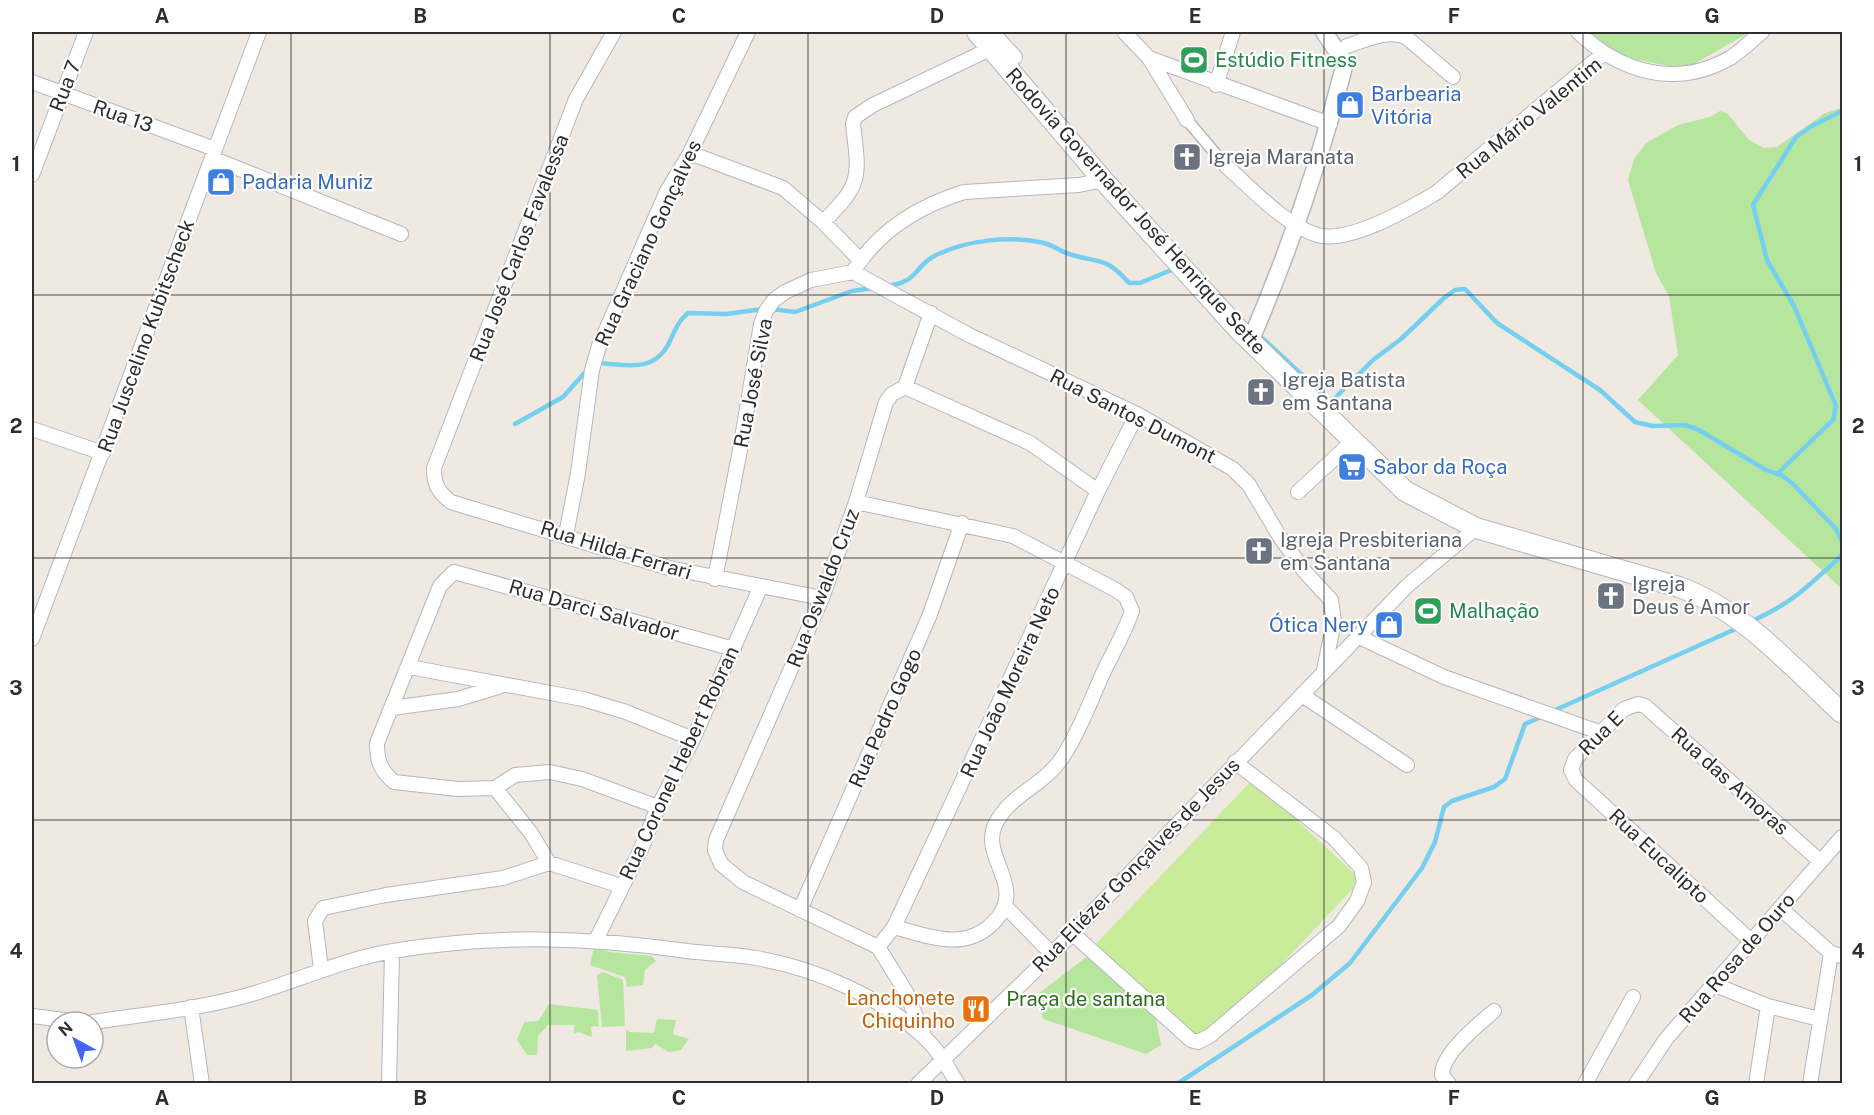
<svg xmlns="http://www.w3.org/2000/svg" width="1874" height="1115" font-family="'Public Sans',sans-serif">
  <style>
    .green { fill: #b6e59e }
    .pitch { fill: #c9ec9a }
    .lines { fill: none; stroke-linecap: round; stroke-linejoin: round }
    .stream { stroke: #75cff0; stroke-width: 4.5 }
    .pedestrian-casing { stroke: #b4b7c1; stroke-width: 13 }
    .minor-casing { stroke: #b4b7c1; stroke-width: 16 }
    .tertiary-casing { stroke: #b4b7c1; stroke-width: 19 }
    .secondary-casing { stroke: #b4b7c1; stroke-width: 22 }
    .pedestrian { stroke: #fff; stroke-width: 10 }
    .minor { stroke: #fff; stroke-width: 14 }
    .tertiary { stroke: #fff; stroke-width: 16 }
    .secondary { stroke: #fff; stroke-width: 20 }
    .grid { fill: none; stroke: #2e2e2e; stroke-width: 1.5; stroke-opacity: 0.55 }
    .labels { text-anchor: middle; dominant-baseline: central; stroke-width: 4.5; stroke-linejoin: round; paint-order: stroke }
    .leisure-label { font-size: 20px; fill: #27864d; stroke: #fff; text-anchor: start }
    .street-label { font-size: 20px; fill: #2e2e2e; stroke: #fff }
    .shop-label { font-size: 20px; fill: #366cbe; stroke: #fff; text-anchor: start }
    .worship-label { font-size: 20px; fill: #5b616d; stroke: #fff; text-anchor: start }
    .food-label { font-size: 20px; fill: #c56008; stroke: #fff; text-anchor: end }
    .park-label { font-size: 20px; fill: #2c6e1b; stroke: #fff }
    .neatline { fill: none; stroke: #2e2e2e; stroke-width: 2 }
    .grid-label { font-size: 20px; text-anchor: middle; font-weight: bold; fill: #2e2e2e }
  </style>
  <rect width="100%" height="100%" fill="#efe9e1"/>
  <path class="green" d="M 1590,32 L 1750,32 L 1692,65 L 1669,66 L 1619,56 Z
    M 1842,108 L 1842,589 L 1638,400 L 1678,355 L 1669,296 L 1656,273 L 1628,180 L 1634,159 L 1646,143 L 1678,125 L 1710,117 L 1720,111 L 1727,113 L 1749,140 L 1764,148 L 1777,147 L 1825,113 Z
    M 594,948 L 609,952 L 652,956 L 656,961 L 645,970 L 643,985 L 627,987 L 625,977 L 590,965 Z
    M 1089,955 L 1155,1015 L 1161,1045 L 1146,1054 L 1043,1019 L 1038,994 Z
    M 603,972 L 623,980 L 625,1026 L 602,1027 L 597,975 Z
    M 549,1004 L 598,1010 L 599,1026 L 591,1027 L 592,1037 L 578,1032 L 573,1034 L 575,1025 L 548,1025 L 538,1036 L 537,1055 L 527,1055 L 517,1040 L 524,1022 L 538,1021 Z
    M 657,1019 L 676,1020 L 673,1034 L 689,1039 L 681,1050 L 669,1052 L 655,1044 L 652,1048 L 626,1051 L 626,1029 L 630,1032 L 654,1033 Z"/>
  <path class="pitch" d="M 1253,779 L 1361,880 L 1202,1048 L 1094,946 Z"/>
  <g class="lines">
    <path class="stream" d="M 887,286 C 919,282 914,266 936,255 C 968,240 1010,235 1044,243 C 1053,245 1061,252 1069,254 C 1101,264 1105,256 1129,283 L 1140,283 L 1176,268
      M 771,309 L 795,312 L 852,291 L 873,288
      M 1258,334 L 1331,402 L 1373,360 L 1401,339 L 1444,298 L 1455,290 L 1465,289 L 1497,323 L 1600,390 L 1635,422 L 1653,426 L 1685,425 L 1697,429 L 1766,470 L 1783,476 L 1793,484 L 1836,529 L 1842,541
      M 595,363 C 622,363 651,375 668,345 C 674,333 677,322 688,313 L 726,314 L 763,309
      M 515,424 L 563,397 L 589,368
      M 1777,474 L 1833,420 L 1836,406 L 1794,306 L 1767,260 L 1753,205 L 1796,137 L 1812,126 L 1842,111
      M 1750,622 C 1791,604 1810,585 1842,555
      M 1553,711 L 1740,627
      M 1177,1084 L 1312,995 L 1350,963 L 1422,868 L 1435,842 L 1444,807 L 1452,801 L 1494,787 L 1505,779 L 1525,724 L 1543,716"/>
    <g class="pedestrian-casing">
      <path id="pedestrian" d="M 1187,120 L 1226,166"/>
    </g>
    <g class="minor-casing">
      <path id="minor" d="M 614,32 L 576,99 L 434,468 C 434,485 438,492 451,502 L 669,568 L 822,598
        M 992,32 L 1015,57
        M 1124,32 L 1149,58 L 1187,120
        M 1578,32 C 1620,72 1676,89 1730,58 C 1741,51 1752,40 1762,32
        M 1347,46 C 1366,40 1386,29 1406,37 L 1453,77
        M 1149,58 L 1330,124
        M 32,82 L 215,149
        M 1216,85 L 1233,32
        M 690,153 L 783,188 L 823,222 L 860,260
        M 212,158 L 401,234
        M 1226,166 C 1250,187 1286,226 1317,235 C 1349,244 1408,209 1436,193 L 1603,54
        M 32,175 L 86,32
        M 823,222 C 863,183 859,177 853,124 L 855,117 L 873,105 L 992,48
        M 853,272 L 969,335 L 1137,414 L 1233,469 L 1249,485 L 1280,537 L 1305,572 L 1331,600 L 1334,622 L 1324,670
        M 905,387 L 1030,443 L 1098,491
        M 32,429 L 103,453
        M 1298,492 L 1353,441
        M 856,502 L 1013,536 L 1116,590 L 1126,597 L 1132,611 C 1125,632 1113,652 1103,673 C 1091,700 1080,730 1064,755 C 1043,788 1011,792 995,825 C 980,859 1029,887 993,923 C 964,952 928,936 894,927
        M 566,535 L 578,473 L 592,370 L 599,346 L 667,191 L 690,153 L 748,32
        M 715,579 L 740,450 L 761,324 L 766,311 L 774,300 L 785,292 L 811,280 L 853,272 C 878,231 919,206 964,192 L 1079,185 L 1103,180
        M 1357,636 L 1444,677 L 1599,732
        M 32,639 L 259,32
        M 409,667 L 583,699 L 626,712 L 693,739
        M 1302,695 L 1407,765
        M 392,708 L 458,699 L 501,686
        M 495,788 L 531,833 L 549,863 L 621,886
        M 658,807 L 582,779 L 550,772 L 515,775 L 495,788 L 458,789 L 394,782 C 380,770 377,761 377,743 L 440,586 L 454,572 L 734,649
        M 1005,906 L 1052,954
        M 1781,909 L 1831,953 L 1842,956
        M 800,910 L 929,617 L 962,523
        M 1072,933 L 1191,1040 L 1198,1042 L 1211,1035 L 1339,926 L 1357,901 L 1364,882 L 1361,868 L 1334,838 L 1235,762
        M 596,940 L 641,849 L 658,807 L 693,739 L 761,586
        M 1751,941 L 1576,780 L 1571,770 L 1575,759 L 1624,709 L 1638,704 L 1645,706 L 1820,861
        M 878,947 L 894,927 L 1098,491 L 1137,414
        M 321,969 L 315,921 L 323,908 L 386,895 L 503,878 L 549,863
        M 1715,985 L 1768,1006 L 1819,1019
        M 191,1007 L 202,1084
        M 32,1016 L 81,1022
        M 93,1022 C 146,1014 200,1009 252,994 C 300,980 344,959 393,951 C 492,934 588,937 687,951 C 710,954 734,954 756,958 C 815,968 882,997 926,1039 C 939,1051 948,1068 958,1084
        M 924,1036 L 906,992 L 878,947 L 743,882 L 721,864 L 715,850 L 716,840 L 822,598 L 856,502 L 886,402 L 892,394 L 905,387 L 931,313
        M 389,1084 L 392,951
        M 918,1084 L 1052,954 L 1407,586 L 1476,528
        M 1449,1084 L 1442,1075 C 1442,1053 1478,1025 1494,1011
        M 1585,1084 L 1633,997
        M 1636,1084 L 1666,1039 L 1842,837
        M 1756,1084 L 1768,1006
        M 1810,1084 L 1831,953"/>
    </g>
    <g class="tertiary-casing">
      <path id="tertiary" d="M 1250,342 C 1289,251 1321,159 1345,63 L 1324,32"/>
    </g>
    <g class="secondary-casing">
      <path id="secondary" d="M 977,32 L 1103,180 L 1239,330 L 1405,491 L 1476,528 L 1679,587 C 1743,610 1793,668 1842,713"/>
    </g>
    <use href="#pedestrian" class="pedestrian"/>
    <use href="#minor" class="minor"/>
    <use href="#tertiary" class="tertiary"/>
    <use href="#secondary" class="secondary"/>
  </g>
  <path class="grid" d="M 291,32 L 291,1084M 550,32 L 550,1084M 808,32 L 808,1084M 1066,32 L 1066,1084M 1324,32 L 1324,1084M 1583,32 L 1583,1084M 32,295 L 1842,295M 32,558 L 1842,558M 32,820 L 1842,820"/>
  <defs>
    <g id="stadium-square" transform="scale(1.5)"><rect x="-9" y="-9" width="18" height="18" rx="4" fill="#2e9e5b" stroke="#fff"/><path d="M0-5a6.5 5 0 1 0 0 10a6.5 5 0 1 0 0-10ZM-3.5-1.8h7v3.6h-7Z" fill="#fff"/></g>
    <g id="shop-square" transform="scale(1.5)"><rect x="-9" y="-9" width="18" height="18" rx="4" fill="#3f7fe0" stroke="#fff"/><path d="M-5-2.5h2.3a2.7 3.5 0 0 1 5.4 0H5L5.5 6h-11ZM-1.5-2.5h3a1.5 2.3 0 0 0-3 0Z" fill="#fff"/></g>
    <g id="church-square" transform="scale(1.5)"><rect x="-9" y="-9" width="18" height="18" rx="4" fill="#6b7280" stroke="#fff"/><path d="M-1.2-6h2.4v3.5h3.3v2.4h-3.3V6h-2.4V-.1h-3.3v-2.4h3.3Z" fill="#fff"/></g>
    <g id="supermarket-square" transform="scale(1.5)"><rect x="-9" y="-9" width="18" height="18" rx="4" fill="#3f7fe0" stroke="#fff"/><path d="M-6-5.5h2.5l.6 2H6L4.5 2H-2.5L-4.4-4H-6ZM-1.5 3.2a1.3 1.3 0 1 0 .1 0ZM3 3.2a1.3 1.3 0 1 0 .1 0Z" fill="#fff"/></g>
    <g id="restaurant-square" transform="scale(1.5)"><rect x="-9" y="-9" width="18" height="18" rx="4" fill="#e8710a" stroke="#fff"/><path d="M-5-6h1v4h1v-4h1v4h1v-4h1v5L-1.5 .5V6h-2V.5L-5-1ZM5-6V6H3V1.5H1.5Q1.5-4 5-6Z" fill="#fff"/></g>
  </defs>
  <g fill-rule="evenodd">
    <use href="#stadium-square" x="1194" y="60"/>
    <use href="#shop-square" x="1350" y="105"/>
    <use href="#church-square" x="1187" y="157"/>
    <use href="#shop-square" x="221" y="182"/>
    <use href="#church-square" x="1261" y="392"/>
    <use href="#supermarket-square" x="1352" y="467"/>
    <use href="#church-square" x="1259" y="551"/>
    <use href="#church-square" x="1611" y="596"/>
    <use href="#stadium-square" x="1428" y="611"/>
    <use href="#shop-square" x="1389" y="625"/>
    <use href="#restaurant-square" x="976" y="1009"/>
  </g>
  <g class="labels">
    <g class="leisure-label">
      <text x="1215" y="60">Estúdio Fitness</text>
      <text x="1449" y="611">Malhação</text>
    </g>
    <g class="street-label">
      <text transform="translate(65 86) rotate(-69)">Rua 7</text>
      <text transform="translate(123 116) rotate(19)">Rua 13</text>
      <text transform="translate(1529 118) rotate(-39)">Rua Mário Valentim</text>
      <text transform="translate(1136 211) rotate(48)">Rodovia Governador José Henrique Sette</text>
      <text transform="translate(648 243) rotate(-65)">Rua Graciano Gonçalves</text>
      <text transform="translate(519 248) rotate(-69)">Rua José Carlos Favalessa</text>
      <text transform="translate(146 336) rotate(-70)">Rua Juscelino Kubitscheck</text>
      <text transform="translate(753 383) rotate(-79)">Rua José Silva</text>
      <text transform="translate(1133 416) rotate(27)">Rua Santos Dumont</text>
      <text transform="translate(616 550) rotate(17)">Rua Hilda Ferrari</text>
      <text transform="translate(823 588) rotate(-69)">Rua Oswaldo Cruz</text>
      <text transform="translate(594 610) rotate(16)">Rua Darci Salvador</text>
      <text transform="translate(1010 682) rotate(-65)">Rua João Moreira Neto</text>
      <text transform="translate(885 718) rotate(-66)">Rua Pedro Gogo</text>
      <text transform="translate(1601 733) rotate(-45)">Rua E</text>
      <text transform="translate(679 763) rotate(-65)">Rua Coronel Hebert Robran</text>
      <text transform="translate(1730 781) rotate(42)">Rua das Amoras</text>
      <text transform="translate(1659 856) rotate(43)">Rua Eucalipto</text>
      <text transform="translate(1136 865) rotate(-46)">Rua Eliézer Gonçalves de Jesus</text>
      <text transform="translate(1737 958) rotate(-49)">Rua Rosa de Ouro</text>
    </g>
    <g class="shop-label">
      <text x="1371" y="94">Barbearia<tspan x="1371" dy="23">Vitória</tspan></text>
      <text x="242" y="182">Padaria Muniz</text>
      <text x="1373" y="467">Sabor da Roça</text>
      <text x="1368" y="625" text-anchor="end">Ótica Nery</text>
    </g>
    <g class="worship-label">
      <text x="1208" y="157">Igreja Maranata</text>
      <text x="1282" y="380">Igreja Batista<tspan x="1282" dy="23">em Santana</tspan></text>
      <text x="1280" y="540">Igreja Presbiteriana<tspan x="1280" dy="23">em Santana</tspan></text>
      <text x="1632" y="584">Igreja<tspan x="1632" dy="23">Deus é Amor</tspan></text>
    </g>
    <g class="food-label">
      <text x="955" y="998">Lanchonete<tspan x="955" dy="23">Chiquinho</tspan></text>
    </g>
    <g class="park-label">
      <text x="1086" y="999">Praça de santana</text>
    </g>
  </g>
  <rect width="1874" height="1115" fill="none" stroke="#ffffff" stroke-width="66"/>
  <g transform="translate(75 1040) rotate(319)"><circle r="28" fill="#ffffff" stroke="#ababab" stroke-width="1.5"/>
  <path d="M0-4.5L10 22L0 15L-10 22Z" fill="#4264fb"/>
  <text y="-9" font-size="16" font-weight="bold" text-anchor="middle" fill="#2e2e2e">N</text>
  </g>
  <rect x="33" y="33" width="1808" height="1049" class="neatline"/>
  <g class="grid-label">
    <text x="162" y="23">A</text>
    <text x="420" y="23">B</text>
    <text x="679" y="23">C</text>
    <text x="937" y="23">D</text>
    <text x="1195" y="23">E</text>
    <text x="1454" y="23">F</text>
    <text x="1712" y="23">G</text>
    <text x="16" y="171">1</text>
    <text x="1858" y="171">1</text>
    <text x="16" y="433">2</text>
    <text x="1858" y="433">2</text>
    <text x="16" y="695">3</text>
    <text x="1858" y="695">3</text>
    <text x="16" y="958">4</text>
    <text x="1858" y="958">4</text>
    <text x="162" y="1105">A</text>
    <text x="420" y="1105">B</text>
    <text x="679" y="1105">C</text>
    <text x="937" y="1105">D</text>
    <text x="1195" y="1105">E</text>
    <text x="1454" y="1105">F</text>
    <text x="1712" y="1105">G</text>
  </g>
</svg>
